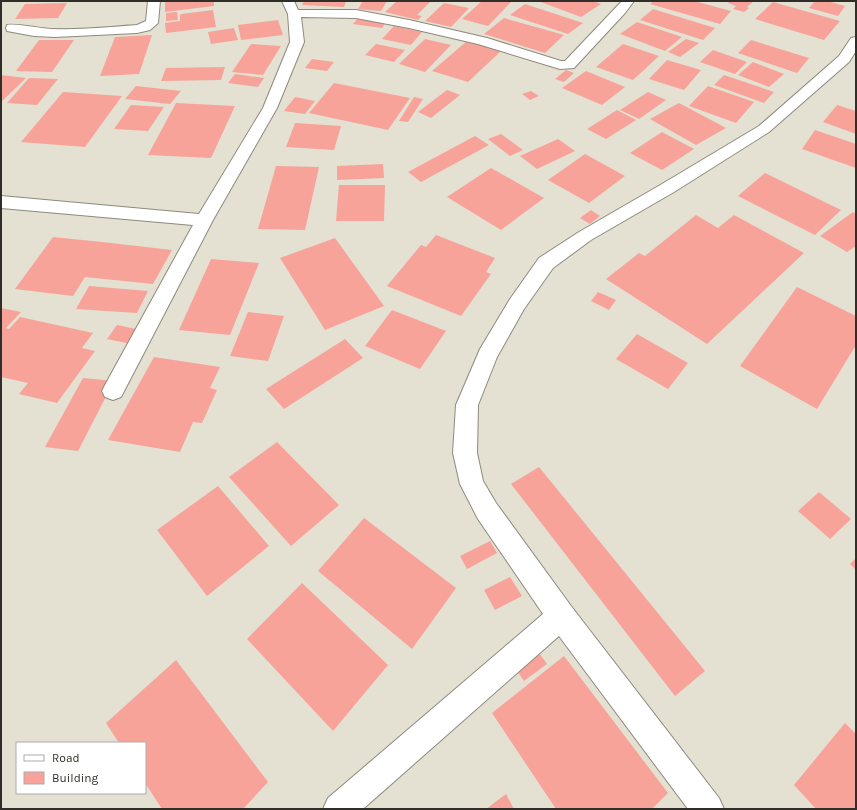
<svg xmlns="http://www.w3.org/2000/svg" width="857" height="810" font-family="Karla,sans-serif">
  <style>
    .building { fill: #f7a39a }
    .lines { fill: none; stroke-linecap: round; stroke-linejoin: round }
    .minor-casing { stroke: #8d8a7c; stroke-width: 2 }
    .minor { fill: #fff; fill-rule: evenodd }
  </style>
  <rect width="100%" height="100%" fill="#e4e0d2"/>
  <path class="building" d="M 165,1 L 214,1 L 214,6 L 165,12 Z
    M 304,1 L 346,1 L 344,7 L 302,5 Z
    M 363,1 L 387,1 L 381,11 L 358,9 Z
    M 397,1 L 431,1 L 417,15 L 422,16 L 418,20 L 385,12 Z
    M 482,1 L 505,1 L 511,2 L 488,26 L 462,19 Z
    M 538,1 L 594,1 L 601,4 L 581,17 Z
    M 654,1 L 694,1 L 731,11 L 720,24 L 650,4 Z
    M 730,1 L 754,1 L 747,7 L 749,8 L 744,12 L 733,9 L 736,6 L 728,3 Z
    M 815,1 L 827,1 L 845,6 L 838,16 L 809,8 Z
    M 773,2 L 840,21 L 824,40 L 755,19 Z
    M 67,3 L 58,18 L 15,19 L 25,4 Z
    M 444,3 L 469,8 L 451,27 L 425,21 Z
    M 525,4 L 583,23 L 568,34 L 510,15 Z
    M 653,9 L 715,28 L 703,40 L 640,20 Z
    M 213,10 L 216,27 L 166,33 L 165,23 L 180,21 L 180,16 L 181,14 Z
    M 177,12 L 178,20 L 166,21 L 166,13 Z
    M 358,18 L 386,22 L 382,28 L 353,24 Z
    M 504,18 L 564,35 L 545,53 L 484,34 Z
    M 278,20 L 283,35 L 241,40 L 238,25 Z
    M 637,22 L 682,37 L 665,51 L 620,34 Z
    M 394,26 L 422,32 L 411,45 L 382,39 Z
    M 234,28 L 238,40 L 211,44 L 208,32 Z
    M 152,35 L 139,74 L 100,76 L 115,37 Z
    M 425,39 L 451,45 L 425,72 L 399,64 Z
    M 686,39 L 699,43 L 680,57 L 668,52 Z
    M 39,40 L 74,40 L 52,72 L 16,71 Z
    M 751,40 L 809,58 L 797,73 L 738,53 Z
    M 467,41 L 501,51 L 468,82 L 432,71 Z
    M 251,44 L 281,46 L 263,75 L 232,72 Z
    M 376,44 L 405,50 L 394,62 L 365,55 Z
    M 623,44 L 659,56 L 633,80 L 596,67 Z
    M 713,50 L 747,62 L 735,74 L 700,62 Z
    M 312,59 L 334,62 L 327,71 L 305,68 Z
    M 667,60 L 701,70 L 684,90 L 649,79 Z
    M 753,62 L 784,74 L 769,87 L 738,75 Z
    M 225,67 L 221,80 L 161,81 L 166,68 Z
    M 566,70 L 574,73 L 564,82 L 555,79 Z
    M 586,71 L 625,87 L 602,105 L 562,88 Z
    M 235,74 L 264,78 L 258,87 L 228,83 Z
    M 1,75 L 26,78 L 1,102 Z
    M 724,75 L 774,92 L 764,103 L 714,85 Z
    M 29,78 L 58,79 L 37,105 L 7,103 Z
    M 334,83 L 410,98 L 388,130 L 309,113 Z
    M 136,86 L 181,91 L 170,104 L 125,99 Z
    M 708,86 L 754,102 L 736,123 L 689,106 Z
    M 447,90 L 460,95 L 431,118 L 418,112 Z
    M 531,91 L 539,96 L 530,100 L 522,94 Z
    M 63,92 L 122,96 L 85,147 L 21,142 Z
    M 648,92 L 666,100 L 639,119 L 620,110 Z
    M 295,97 L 315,101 L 305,114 L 284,111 Z
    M 414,97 L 423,99 L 408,122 L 399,121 Z
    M 176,103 L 235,106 L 211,158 L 148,155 Z
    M 679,103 L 726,128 L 696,145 L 650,119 Z
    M 131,105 L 164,107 L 148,131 L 114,129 Z
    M 837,105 L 856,111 L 856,134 L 823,122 Z
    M 617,110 L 636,120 L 606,139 L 587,129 Z
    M 295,123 L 341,126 L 334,150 L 286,147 Z
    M 815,130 L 856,144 L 856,168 L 802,149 Z
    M 662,132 L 694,149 L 662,170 L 630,153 Z
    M 501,134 L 523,150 L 510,156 L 488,139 Z
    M 475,136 L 489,145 L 421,182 L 408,172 Z
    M 558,139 L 575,151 L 537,169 L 520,156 Z
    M 585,154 L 625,176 L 589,203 L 548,180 Z
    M 383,164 L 384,178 L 337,180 L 337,166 Z
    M 276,166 L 319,167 L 305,230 L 258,229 Z
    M 491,168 L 544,198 L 501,230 L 447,197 Z
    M 765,173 L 841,210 L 815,235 L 738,196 Z
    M 339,185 L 385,185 L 384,221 L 336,221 Z
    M 591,210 L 600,216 L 590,224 L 580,218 Z
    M 853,212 L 856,214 L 856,246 L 847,252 L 820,236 Z
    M 696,215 L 718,228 L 734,215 L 804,253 L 707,344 L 606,279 L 639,253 L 645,256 Z
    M 436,235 L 495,258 L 486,272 L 491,274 L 461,316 L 387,286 L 421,245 L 426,247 Z
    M 53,237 L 102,242 L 172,250 L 153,284 L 85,277 L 73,296 L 15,289 Z
    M 335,238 L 384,306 L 325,330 L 280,258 Z
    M 211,259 L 259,263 L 230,335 L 179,330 Z
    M 89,286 L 148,291 L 137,313 L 76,309 Z
    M 797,287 L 856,316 L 856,345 L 817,409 L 740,366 Z
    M 598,292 L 616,300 L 609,310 L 591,301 Z
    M 1,308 L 21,312 L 6,328 L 9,329 L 20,317 L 93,333 L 82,348 L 95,351 L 57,403 L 19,394 L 28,383 L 1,377 Z
    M 392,310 L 446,331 L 420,369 L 365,346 Z
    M 248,312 L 284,316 L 268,361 L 230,356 Z
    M 117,325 L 141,330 L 131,344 L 107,339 Z
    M 637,334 L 688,363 L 668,389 L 616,359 Z
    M 345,339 L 363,358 L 284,409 L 266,389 Z
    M 154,357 L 220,367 L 210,388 L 217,390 L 202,423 L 193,422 L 180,452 L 108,440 Z
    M 83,378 L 114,381 L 78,451 L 45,447 Z
    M 277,442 L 339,505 L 291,546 L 229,477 Z
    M 539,467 L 705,671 L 675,696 L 511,484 Z
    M 218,486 L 269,546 L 207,596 L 157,530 Z
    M 819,492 L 851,519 L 830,539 L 798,511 Z
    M 364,518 L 456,588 L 412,649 L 318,571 Z
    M 490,541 L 497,553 L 467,569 L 460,556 Z
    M 856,558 L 856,570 L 850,564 Z
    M 510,577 L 522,596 L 495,610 L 484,590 Z
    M 302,583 L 388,665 L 333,731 L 247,639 Z
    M 537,650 L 547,664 L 524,681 L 515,668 Z
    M 564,656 L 668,793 L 652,809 L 556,809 L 492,713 Z
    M 176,660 L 268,782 L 243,809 L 162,809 L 145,783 L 145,743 L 119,743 L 106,723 Z
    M 845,723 L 856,734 L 856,809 L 816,809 L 794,785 Z
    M 506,794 L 514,809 L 486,809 Z"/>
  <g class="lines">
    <g class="minor-casing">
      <path id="minor" d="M 148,1 L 160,1 L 158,23 L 150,30 L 137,33 L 55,37 L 34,36 L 7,31 L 6,28 L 7,25 C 16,23 42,29 53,29 C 81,30 109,27 137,25 L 146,21 Z
        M 282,1 L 294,1 L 298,10 L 356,10 L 409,20 L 487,38 L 561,61 L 565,61 L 622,1 L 634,1 L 625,13 L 574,68 L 560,69 L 478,44 L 409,28 L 356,18 L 301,17 L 304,42 L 277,108 L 213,220 L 121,397 L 113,400 L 105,397 L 102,391 L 105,385 L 193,225 L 1,208 L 1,196 L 199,214 L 263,108 L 290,42 L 288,14 Z
        M 856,37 L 856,51 L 849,62 L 769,132 L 674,192 L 591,240 L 553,268 L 524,309 L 497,357 L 478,405 L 477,453 L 483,481 L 496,503 L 571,606 L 719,798 L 724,809 L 688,809 L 559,636 L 363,809 L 323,809 L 328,798 L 543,614 L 478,519 L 460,484 L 453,453 L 456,405 L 480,349 L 510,299 L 539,258 L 579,232 L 662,184 L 759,126 L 839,56 L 851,38 Z"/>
    </g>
    <use href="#minor" class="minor"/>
  </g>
  <rect width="857" height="810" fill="none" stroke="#2f2e28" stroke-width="4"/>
  <rect x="16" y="742" width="130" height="52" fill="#ffffff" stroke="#acaba9"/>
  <rect x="24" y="755" width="20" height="6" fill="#ffffff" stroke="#acaba9"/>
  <text x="52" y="762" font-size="12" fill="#2f2e28">Road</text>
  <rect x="24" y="772" width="20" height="12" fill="#f7a39a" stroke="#acaba9"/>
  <text x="52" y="782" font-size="12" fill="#2f2e28">Building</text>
</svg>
